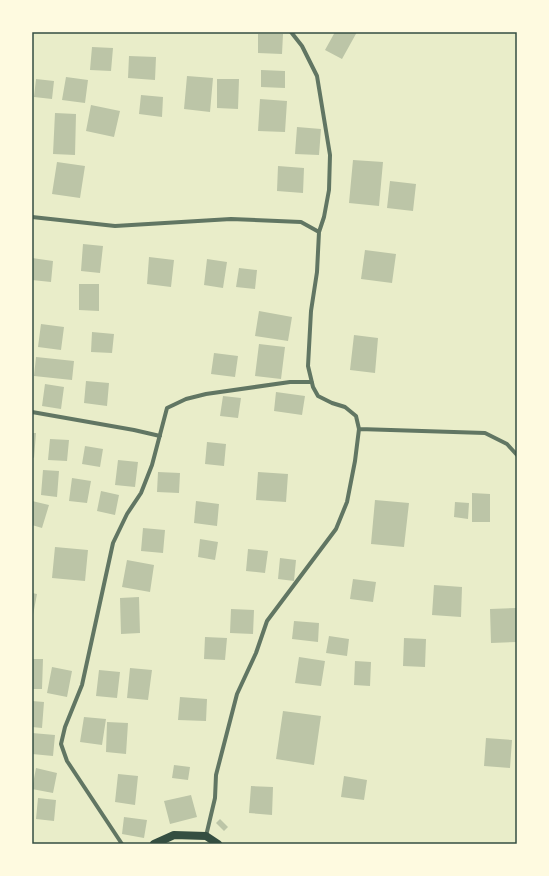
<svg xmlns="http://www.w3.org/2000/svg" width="549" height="876" font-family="Manrope,sans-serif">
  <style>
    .building { fill: #bcc5a7 }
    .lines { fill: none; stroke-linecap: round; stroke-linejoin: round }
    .minor { stroke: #617663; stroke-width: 4 }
    .secondary { stroke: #344e41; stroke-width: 8 }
    .neatline { fill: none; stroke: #344e41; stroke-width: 1.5 }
  </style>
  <rect width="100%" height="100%" fill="#e9edc9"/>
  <path class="building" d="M 335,32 L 357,32 L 342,59 L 325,50 Z
    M 258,34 L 283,34 L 282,54 L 258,53 Z
    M 92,47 L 113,48 L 111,71 L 90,70 Z
    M 129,56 L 156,57 L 155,80 L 128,78 Z
    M 261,70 L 285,71 L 285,88 L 261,87 Z
    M 187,76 L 213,78 L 210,112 L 184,109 Z
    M 66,77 L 88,80 L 85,103 L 62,100 Z
    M 36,79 L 54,81 L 52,99 L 34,97 Z
    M 217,79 L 239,79 L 238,109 L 217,108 Z
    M 141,95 L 163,97 L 162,117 L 139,114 Z
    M 260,99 L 287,101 L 285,132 L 258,131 Z
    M 91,105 L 120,111 L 114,137 L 86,131 Z
    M 55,113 L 76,114 L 75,155 L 53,154 Z
    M 297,127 L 321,129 L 319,155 L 295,154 Z
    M 353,160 L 383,162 L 379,206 L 349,203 Z
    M 57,162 L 85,166 L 80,198 L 52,194 Z
    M 278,166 L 304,168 L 303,193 L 277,191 Z
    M 390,181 L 416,184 L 413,211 L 387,208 Z
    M 83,244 L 103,246 L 100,273 L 81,271 Z
    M 365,250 L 396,254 L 392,283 L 361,279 Z
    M 149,257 L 174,260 L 171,287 L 147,284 Z
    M 32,258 L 53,261 L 51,282 L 32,280 Z
    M 207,259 L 227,262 L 223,288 L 204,285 Z
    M 239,268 L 257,270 L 255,289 L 236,287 Z
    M 79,284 L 99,284 L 99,311 L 79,310 Z
    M 259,311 L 292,317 L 288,341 L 255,336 Z
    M 41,324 L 64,327 L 61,350 L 38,347 Z
    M 92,332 L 114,334 L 112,353 L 91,352 Z
    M 354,335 L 378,338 L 375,373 L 350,370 Z
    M 259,344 L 285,347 L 281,379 L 255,376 Z
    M 214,353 L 238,356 L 235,377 L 211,374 Z
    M 36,357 L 74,361 L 72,380 L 34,376 Z
    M 86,381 L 109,383 L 107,406 L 84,403 Z
    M 45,384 L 64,387 L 61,409 L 42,406 Z
    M 276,392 L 305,396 L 302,415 L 274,411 Z
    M 223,396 L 241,398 L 238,418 L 220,416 Z
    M 32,433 L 36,433 L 34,458 L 32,457 Z
    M 50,439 L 69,440 L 67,461 L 48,460 Z
    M 207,442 L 226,444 L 224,466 L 205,464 Z
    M 85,446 L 103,449 L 100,467 L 82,464 Z
    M 118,460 L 138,462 L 135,487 L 115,485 Z
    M 43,470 L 59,471 L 57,497 L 41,495 Z
    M 158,472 L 180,473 L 179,493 L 157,492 Z
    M 258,472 L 288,474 L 286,502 L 256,500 Z
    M 72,478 L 91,481 L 87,503 L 69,501 Z
    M 101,491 L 119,495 L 115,515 L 97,511 Z
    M 472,493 L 490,494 L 490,522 L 472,522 Z
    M 375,500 L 409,503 L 404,547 L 371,544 Z
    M 32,501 L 49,505 L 42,528 L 32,525 Z
    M 196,501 L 219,504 L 217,526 L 194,523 Z
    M 455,502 L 469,503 L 468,519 L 454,517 Z
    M 143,528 L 165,530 L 163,553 L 141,551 Z
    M 200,539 L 218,542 L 215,560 L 198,557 Z
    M 55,547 L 88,550 L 85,581 L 52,578 Z
    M 248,549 L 268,551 L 265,573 L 246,571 Z
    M 280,558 L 296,560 L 294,581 L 278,579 Z
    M 127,560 L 154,565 L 150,592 L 122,587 Z
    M 353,579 L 376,582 L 373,602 L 350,599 Z
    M 434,585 L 462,587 L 461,617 L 432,615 Z
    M 32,593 L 37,594 L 33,615 L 32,615 Z
    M 139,597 L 140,633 L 121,634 L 120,598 Z
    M 516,608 L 517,642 L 491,643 L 490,609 Z
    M 231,609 L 254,610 L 253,634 L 230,633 Z
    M 294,621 L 319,623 L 318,642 L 292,639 Z
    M 329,636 L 349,639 L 347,656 L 326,653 Z
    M 205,637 L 227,638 L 225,660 L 204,659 Z
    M 404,638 L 426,639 L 425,667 L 403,666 Z
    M 299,657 L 325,661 L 321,686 L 295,683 Z
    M 32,659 L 43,659 L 42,689 L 32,689 Z
    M 355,661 L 371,662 L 370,686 L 354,685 Z
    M 52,667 L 72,671 L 67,697 L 47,693 Z
    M 130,668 L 152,670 L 148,700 L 127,698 Z
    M 99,670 L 120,672 L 117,698 L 96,696 Z
    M 180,697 L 207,699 L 206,721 L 178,720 Z
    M 32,701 L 44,702 L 42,728 L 32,727 Z
    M 283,711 L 321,716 L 314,765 L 276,759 Z
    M 84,717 L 106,719 L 102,745 L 80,742 Z
    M 107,722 L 128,723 L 126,754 L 106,752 Z
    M 32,733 L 55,735 L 53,756 L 32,754 Z
    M 486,738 L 512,740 L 510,768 L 484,766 Z
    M 174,765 L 190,767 L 188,780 L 172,778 Z
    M 36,768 L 57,773 L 53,793 L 32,789 Z
    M 118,774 L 138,776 L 135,805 L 115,802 Z
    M 344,776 L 367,780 L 364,800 L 341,797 Z
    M 251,786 L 273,787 L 272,815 L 249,813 Z
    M 191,795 L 197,817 L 170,824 L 164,801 Z
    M 38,798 L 56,800 L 54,821 L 36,819 Z
    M 124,817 L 147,820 L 144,838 L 122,834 Z
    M 220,819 L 228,827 L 224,831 L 216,823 Z"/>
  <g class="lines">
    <path class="minor" d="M 291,32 L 302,46 L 317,76 L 330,155 L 329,190 L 324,217 L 319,232
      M 32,217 L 115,226 L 231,219 L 301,222 L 319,232 L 317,272 L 311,311 L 308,366 L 313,387 L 318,396 L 332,403 L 345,407 L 356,416 L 359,429 L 355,461 L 347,502 L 336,529 L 267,621 L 256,653 L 237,694 L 216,775 L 215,798 L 206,836
      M 32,412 L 134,430 L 160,436
      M 359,429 L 485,433 L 507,444 L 517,455
      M 122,844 L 67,761 L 61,744 L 65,727 L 82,685 L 113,543 L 127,514 L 141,493 L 152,465 L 167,408 L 186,399 L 206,394 L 290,382 L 312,382"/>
    <path class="secondary" d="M 154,844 L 174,835 L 206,836 L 218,844"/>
  </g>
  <rect width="549" height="876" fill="none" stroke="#fefae0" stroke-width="66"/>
  <rect x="33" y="33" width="483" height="810" class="neatline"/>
</svg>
